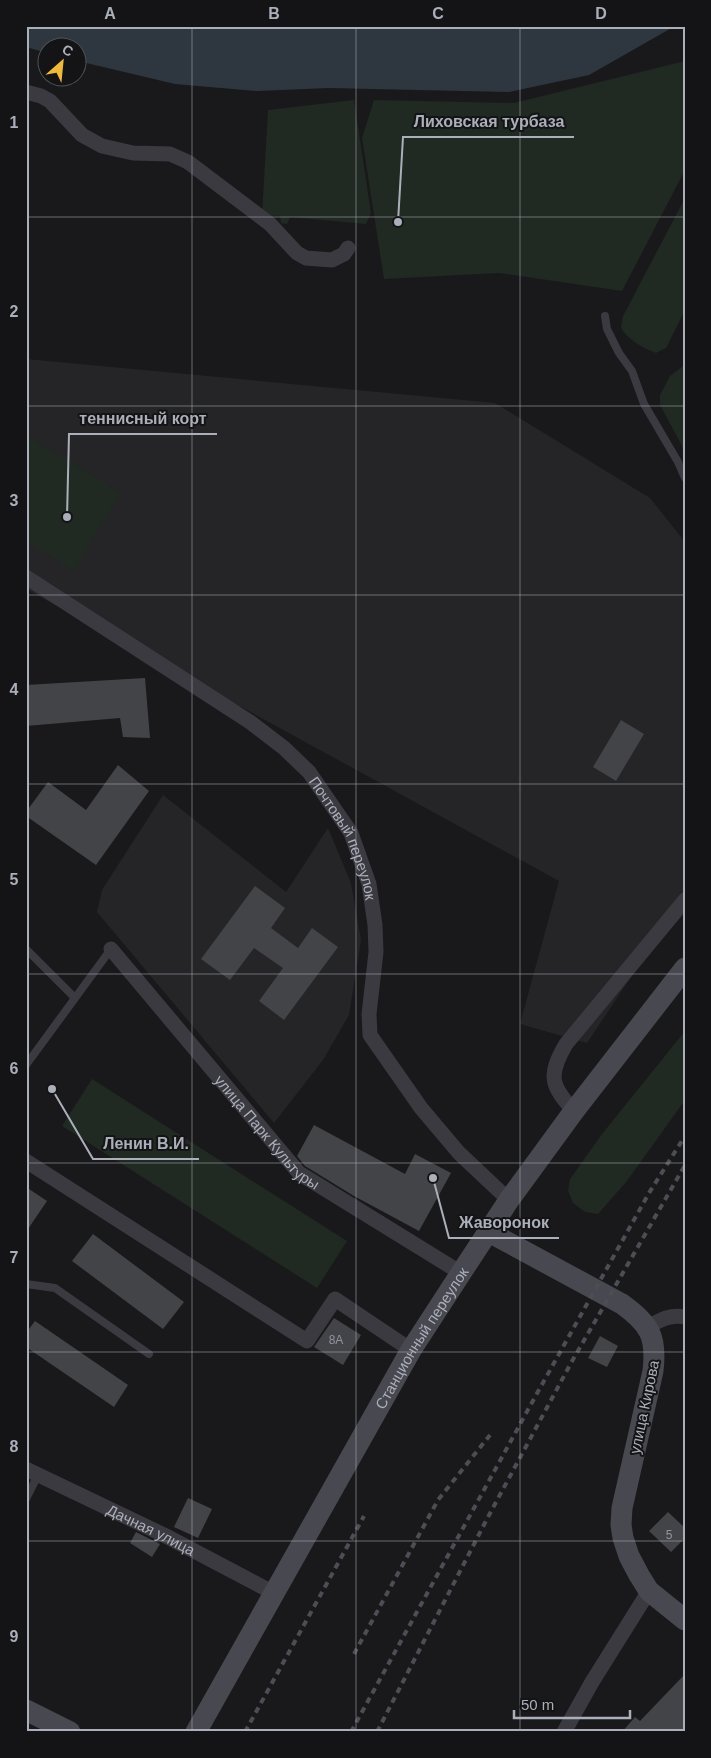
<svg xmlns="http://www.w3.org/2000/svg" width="711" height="1758" font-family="Helvetica,sans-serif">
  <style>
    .built { fill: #252528 }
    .green { fill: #202922 }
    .water { fill: #2e373f }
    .building { fill: #434448 }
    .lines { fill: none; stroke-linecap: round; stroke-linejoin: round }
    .lane { stroke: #3a3a40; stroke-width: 8 }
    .street { stroke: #3a3a40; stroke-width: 15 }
    .secondary { stroke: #484950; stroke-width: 21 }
    .rail { stroke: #4d4e55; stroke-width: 4; stroke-dasharray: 6 5; stroke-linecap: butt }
    .grid { fill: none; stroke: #abafba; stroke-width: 1; stroke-opacity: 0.55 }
    .labels { text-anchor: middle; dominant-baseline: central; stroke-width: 4; stroke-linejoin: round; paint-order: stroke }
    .number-label { font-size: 12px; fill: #91949e }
    .street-label { font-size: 15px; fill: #abafba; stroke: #141416 }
    .leader { fill: none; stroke: #abafba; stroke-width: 2 }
    .callout-dot { fill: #abafba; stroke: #141416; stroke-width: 2 }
    .callout-label { font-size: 16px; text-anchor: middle; font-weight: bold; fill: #abafba; stroke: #141416; stroke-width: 4; stroke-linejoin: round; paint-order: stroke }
    .neatline { fill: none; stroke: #abafba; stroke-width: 2 }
    .grid-label { font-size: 16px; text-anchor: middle; font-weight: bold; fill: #abafba }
  </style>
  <rect width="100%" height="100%" fill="#19191b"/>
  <path class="built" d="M 26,359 L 495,403 L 650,498 L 685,542 L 685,896 L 587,1043 L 520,1024 L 559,881 L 26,589 Z
    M 163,795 L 286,892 L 328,828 L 351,883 L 361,940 L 349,1015 L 323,1060 L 274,1123 L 97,912 L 102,890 Z"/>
  <path class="green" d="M 685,61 L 685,170 L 622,291 L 499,273 L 384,279 L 362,138 L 374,100 L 514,103 Z
    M 354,100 L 371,213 L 366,224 L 290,217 L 287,224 L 281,223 L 280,216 L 262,215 L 268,110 Z
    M 685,198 L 685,310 L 666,348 L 656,353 C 642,347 629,341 621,328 L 623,316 Z
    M 683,366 L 685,366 L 685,456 L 681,444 L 660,405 L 660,395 L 670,376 Z
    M 26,435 L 121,493 L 74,571 L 26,541 Z
    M 685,1031 L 685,1100 L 627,1181 L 598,1214 L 585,1212 L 573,1203 L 568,1191 L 570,1179 L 602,1134 Z
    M 92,1079 L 347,1241 L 317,1288 L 62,1126 Z"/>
  <path class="water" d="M 26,26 L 675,26 L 589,75 L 509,92 L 328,88 L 257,91 L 175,84 L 78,61 L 78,48 L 48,48 L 47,53 L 26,47 Z"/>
  <path class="building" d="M 145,678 L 150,738 L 123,737 L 120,718 L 26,726 L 26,685 Z
    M 621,720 L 644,734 L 616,781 L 593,767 Z
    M 118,765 L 149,791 L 96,865 L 26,816 L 26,812 L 48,782 L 86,810 Z
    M 255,886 L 285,908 L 271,928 L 298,948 L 312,928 L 338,947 L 284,1020 L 259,1001 L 283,968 L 254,948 L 230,980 L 201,959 Z
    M 314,1125 L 405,1174 L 415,1154 L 451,1173 L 419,1231 L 354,1196 L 305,1166 L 297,1156 Z
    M 26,1187 L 47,1201 L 26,1232 Z
    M 93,1234 L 184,1302 L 163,1329 L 72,1261 Z
    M 334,1318 L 361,1335 L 343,1365 L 314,1347 Z
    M 35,1321 L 128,1385 L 114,1407 L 26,1347 L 26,1333 Z
    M 600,1336 L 618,1346 L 607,1367 L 588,1358 Z
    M 188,1498 L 212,1509 L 198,1538 L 174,1527 Z
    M 668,1512 L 685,1528 L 685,1538 L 671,1552 L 649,1531 Z
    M 136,1532 L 160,1544 L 152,1557 L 130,1543 Z
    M 685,1674 L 685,1732 L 622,1732 L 635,1717 L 640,1721 Z"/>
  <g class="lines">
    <path class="lane" d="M 605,316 L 607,329 L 619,353 L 632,371 L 644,404 L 678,462 L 685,478
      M 26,949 L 75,998
      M 26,1065 L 111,949
      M 26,1284 L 55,1288 L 149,1354
      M 26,1499 L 38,1475"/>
    <g class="street">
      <path d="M 26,92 L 41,96 L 50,101 L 82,135 L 102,146 L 133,153 L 170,154 L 188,162 L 270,224 L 297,253 L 306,258 L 332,260 L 344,254 L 348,248"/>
      <path id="s1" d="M 26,577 L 250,722 L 284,748 L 309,772 L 351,833 L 369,884 L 375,925 L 376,952 L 369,1014 L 370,1035 L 421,1108 L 459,1153 L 509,1200"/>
      <path id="s2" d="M 111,949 L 299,1173 L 461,1273"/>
      <path d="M 574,1111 C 550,1085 548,1075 566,1044 L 685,900"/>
      <path d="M 26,1161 L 307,1341 L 335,1299 L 411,1350"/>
      <path d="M 648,1327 C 660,1320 670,1314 685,1317"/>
      <path id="s3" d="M 26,1469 L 164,1535 L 274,1593"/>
      <path d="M 564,1732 L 592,1682 L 649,1591"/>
    </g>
    <g class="secondary">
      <path d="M 487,1231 L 622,1304 C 650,1324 657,1337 653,1371 L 622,1508 L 621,1525 L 623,1538 L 629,1556 L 639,1575 L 649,1591 L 685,1620"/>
      <path d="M 26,1710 L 70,1732"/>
      <path id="s4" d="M 196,1732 L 411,1350 L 461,1273 L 509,1200 L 574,1111 L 685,968"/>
    </g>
    <path class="rail" d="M 354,1654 L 438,1500 L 490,1435
      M 245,1732 L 364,1516
      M 351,1732 L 535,1397 L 649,1193 L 685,1136
      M 377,1732 L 488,1517 L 571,1363 L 685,1165"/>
  </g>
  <path class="grid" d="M 192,26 L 192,1732M 356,26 L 356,1732M 520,26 L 520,1732M 26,217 L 685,217M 26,406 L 685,406M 26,595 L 685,595M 26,784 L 685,784M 26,974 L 685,974M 26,1163 L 685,1163M 26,1352 L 685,1352M 26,1541 L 685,1541"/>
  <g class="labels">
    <g class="number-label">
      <text x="336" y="1340">8А</text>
      <text x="669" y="1535">5</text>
    </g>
    <g class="street-label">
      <text stroke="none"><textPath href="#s1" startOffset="420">Почтовый переулок</textPath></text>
      <text stroke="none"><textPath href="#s2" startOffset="241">улица Парк Культуры</textPath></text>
      <text stroke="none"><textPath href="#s4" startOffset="454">Станционный переулок</textPath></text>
      <text transform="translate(644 1407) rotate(-78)">улица Кирова</text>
      <text stroke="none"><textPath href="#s3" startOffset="139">Дачная улица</textPath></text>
    </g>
  </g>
  <path class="leader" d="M398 222L403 137H574M67 517L69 434H217M52 1089L93 1159H199M433 1178L449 1238H559"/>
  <g class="callout-dot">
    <circle cx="398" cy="222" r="5"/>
    <circle cx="67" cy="517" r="5"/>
    <circle cx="52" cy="1089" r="5"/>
    <circle cx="433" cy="1178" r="5"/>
  </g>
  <g class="callout-label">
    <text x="489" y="127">Лиховская турбаза</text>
    <text x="143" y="424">теннисный корт</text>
    <text x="146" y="1149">Ленин В.И.</text>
    <text x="504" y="1228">Жаворонок</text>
  </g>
  <rect width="711" height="1758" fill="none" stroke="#141416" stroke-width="55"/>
  <g transform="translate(62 62) rotate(27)"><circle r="24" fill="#141416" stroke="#505258"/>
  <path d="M0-4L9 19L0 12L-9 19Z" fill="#efb93c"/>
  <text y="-8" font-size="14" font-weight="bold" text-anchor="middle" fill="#abafba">С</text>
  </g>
  <path d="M514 1710v8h116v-8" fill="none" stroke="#abafba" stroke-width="2.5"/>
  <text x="521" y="1710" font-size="15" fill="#abafba" stroke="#141416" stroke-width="4" paint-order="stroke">50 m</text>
  <rect x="28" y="28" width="656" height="1702" class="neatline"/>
  <g class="grid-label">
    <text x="110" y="19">A</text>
    <text x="274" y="19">B</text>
    <text x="438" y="19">C</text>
    <text x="601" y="19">D</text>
    <text x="14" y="128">1</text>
    <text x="14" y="317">2</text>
    <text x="14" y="506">3</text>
    <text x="14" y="695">4</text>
    <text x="14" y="885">5</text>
    <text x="14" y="1074">6</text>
    <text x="14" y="1263">7</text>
    <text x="14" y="1452">8</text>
    <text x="14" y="1642">9</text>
  </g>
</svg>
